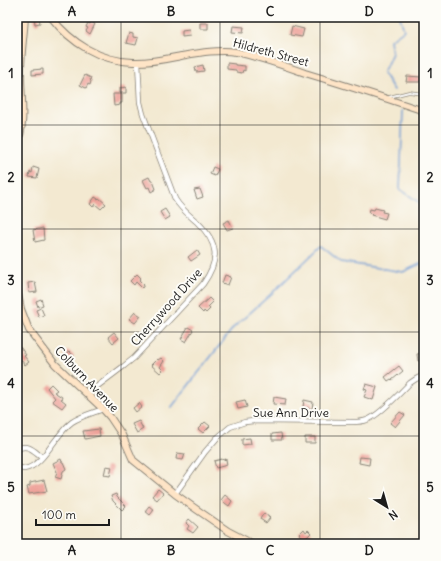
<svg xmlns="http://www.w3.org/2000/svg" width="441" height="561" font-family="Delius,sans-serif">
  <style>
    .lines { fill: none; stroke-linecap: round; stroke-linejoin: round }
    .stream { stroke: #6d9bd5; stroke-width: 1.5 }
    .building { fill: #ed9f96 }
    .lane-casing { stroke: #888276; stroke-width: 3.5 }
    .street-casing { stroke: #888276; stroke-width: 6 }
    .secondary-casing { stroke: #888276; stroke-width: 8 }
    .lane { stroke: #fff; stroke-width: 2 }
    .street { stroke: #fff; stroke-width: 4.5 }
    .secondary { stroke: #fee4c6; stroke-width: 6 }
    .grid { fill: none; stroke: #1c1c1c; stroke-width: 1; stroke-opacity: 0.55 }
    .labels { text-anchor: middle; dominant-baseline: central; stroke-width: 4; stroke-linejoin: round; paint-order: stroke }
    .street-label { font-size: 12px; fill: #1c1c1c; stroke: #fdfcf7 }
    .neatline { fill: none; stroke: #1c1c1c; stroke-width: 1.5 }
    .grid-label { font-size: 13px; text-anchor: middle; font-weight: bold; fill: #1c1c1c }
  </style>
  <rect width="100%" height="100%" fill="#fdfcf7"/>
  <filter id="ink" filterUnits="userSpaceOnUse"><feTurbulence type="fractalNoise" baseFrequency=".025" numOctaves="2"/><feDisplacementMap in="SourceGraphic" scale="8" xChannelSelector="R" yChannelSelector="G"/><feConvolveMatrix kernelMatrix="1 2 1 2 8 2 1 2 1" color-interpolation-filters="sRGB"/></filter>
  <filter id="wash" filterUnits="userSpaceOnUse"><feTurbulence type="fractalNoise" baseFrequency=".012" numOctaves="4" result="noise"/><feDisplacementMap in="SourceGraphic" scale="16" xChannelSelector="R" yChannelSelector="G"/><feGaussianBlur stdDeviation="0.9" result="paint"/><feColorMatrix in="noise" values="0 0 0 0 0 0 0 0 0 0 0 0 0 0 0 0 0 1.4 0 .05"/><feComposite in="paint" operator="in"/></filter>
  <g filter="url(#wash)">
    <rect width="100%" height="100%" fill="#f3e9d1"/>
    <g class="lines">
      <path class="stream" d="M 394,90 L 383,73 L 392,53 L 390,40 L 404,30 L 400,17
        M 403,110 L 400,189 L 424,206
        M 171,408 L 234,327 L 270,295 L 321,246 L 341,262 L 403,272 L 424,262"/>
    </g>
    <g id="blocks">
      <path class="building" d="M 34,17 L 39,17 L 40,23 L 35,24 Z
        M 91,22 L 95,24 L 90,34 L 86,31 L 88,28 L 86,27 L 88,23 L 90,24 Z
        M 200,23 L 208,23 L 208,29 L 200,29 Z
        M 233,26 L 244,27 L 243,33 L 232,32 Z
        M 292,26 L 304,29 L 302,37 L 290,35 Z
        M 189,30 L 190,36 L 182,37 L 182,31 Z
        M 129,33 L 133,34 L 133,37 L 138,38 L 136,45 L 126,43 Z
        M 227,63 L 235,64 L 235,65 L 245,66 L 245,71 L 243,70 L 242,73 L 236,72 L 236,70 L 227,69 Z
        M 203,65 L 204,71 L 196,72 L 195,67 Z
        M 43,69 L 43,74 L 32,75 L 32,70 Z
        M 85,75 L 91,78 L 90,80 L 91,81 L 90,85 L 88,84 L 86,88 L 80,85 Z
        M 407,76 L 421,77 L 420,82 L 406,82 Z
        M 126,87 L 126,93 L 120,93 L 120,88 Z
        M 113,94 L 122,94 L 122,103 L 120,103 L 120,105 L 114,106 Z
        M 33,167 L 39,169 L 37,178 L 29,177 L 30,172 L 32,173 Z
        M 213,167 L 218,169 L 215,176 L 210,174 Z
        M 149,177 L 151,181 L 153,181 L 156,189 L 151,192 L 149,187 L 147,188 L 143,180 Z
        M 200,189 L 203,197 L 197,199 L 194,190 Z
        M 95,197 L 98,199 L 99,198 L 106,204 L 101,209 L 95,204 L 93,207 L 90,204 Z
        M 375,208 L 383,210 L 382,212 L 387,213 L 385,219 L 371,215 L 372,214 L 369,213 L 370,209 L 374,210 Z
        M 165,209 L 170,217 L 165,220 L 160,212 Z
        M 229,220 L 233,228 L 227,230 L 223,223 Z
        M 43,228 L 44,240 L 35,242 L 33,230 Z
        M 197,250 L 200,255 L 191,261 L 188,257 Z
        M 137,274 L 141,278 L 139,280 L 144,285 L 142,288 L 136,282 L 134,285 L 130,281 Z
        M 225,275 L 231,277 L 228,285 L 222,283 Z
        M 35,282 L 37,292 L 29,293 L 28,283 Z
        M 209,298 L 213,302 L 208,307 L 210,309 L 206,313 L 204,311 L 203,313 L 198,308 Z
        M 41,299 L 43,305 L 38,307 L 36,301 Z
        M 41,308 L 44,315 L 39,317 L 36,310 Z
        M 135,312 L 141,316 L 135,323 L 129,319 Z
        M 188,327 L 193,330 L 186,342 L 181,339 Z
        M 114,332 L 119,338 L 113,343 L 108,337 Z
        M 20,347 L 26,355 L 24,356 L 29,362 L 25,365 L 17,355 L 17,350 Z
        M 69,351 L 74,356 L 69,361 L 64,355 Z
        M 424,353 L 424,360 L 418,361 L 417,354 Z
        M 161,358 L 164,361 L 160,367 L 163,370 L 160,373 L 151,365 L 157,359 L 158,360 Z
        M 399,366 L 403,371 L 392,380 L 391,379 L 388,381 L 385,377 Z
        M 51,384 L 57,390 L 54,392 L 62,397 L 61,399 L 66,403 L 62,408 L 52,401 L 55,398 L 47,388 Z
        M 366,384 L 377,387 L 373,400 L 364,397 L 367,390 L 364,389 Z
        M 274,397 L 286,399 L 285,405 L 273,404 Z
        M 245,400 L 247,407 L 238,409 L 236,402 Z
        M 304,400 L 313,402 L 312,409 L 303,407 Z
        M 139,403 L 142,407 L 136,412 L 133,408 Z
        M 400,412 L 405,415 L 395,427 L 390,423 Z
        M 139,421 L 143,429 L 137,433 L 132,424 Z
        M 205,422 L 210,426 L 203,433 L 198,429 Z
        M 99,429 L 100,436 L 85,439 L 83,431 Z
        M 281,433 L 282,440 L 272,440 L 272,434 Z
        M 305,437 L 315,437 L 315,443 L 305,443 Z
        M 250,438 L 251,444 L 242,445 L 242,439 Z
        M 177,453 L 185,454 L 183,460 L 176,459 Z
        M 360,457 L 370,458 L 369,465 L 359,463 Z
        M 61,459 L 62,462 L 63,462 L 66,469 L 63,471 L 61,479 L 55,477 L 57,472 L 53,463 Z
        M 222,459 L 223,460 L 226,459 L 227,465 L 216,468 L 214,461 Z
        M 106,466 L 112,467 L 110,476 L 104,475 Z
        M 44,480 L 47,491 L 29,494 L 27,487 L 30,486 L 30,483 Z
        M 158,489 L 163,493 L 157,500 L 152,496 Z
        M 116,494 L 117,497 L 126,506 L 122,510 L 113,501 L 111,496 Z
        M 225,495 L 232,501 L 229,506 L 221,500 Z
        M 149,506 L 154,510 L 150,515 L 145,511 Z
        M 264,513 L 270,518 L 266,523 L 260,519 Z
        M 189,519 L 198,527 L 193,533 L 187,529 L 189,526 L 186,523 Z
        M 304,529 L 306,532 L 308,530 L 311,533 L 304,540 L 299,534 Z"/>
    </g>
  </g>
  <g filter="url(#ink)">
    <use href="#blocks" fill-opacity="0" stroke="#888276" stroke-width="1"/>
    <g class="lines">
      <g class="lane-casing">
        <path id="lane" d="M 389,97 L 409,92 L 424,94"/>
      </g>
      <g class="street-casing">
        <path id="street" d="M 87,394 L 124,366 L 134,358 L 203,284 C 220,260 219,243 197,222 C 189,215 181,209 175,199 L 143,114 L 140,102 L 138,62
          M 17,449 C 28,443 34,451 42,457
          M 17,467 L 24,469 C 43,467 56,433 72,422 C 81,416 93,413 103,409
          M 175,494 L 205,452 L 217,438 L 230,427 L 245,422 L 254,421 L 352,422 C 357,422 362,422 367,420 C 379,416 400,393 410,383 L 416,379 L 424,375"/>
      </g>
      <g class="secondary-casing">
        <path id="secondary" d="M 51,17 C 71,43 100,61 133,62 C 149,63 166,59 181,56 C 198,53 219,49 236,52 C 259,57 282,65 305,73 C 345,85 385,98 424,111
          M 17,144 C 27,121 20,95 21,70 C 21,52 24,35 25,17
          M 17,289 L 21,309 L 29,330 L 55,364 L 74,382 L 103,409 L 110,417 L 122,435 L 133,460 L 175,494 L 196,509 L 228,531 L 253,544"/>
      </g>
      <use href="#lane" class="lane"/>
      <use href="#street" class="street"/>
      <use href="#secondary" class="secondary"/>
    </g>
  </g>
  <path class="grid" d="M 121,17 L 121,544M 220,17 L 220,544M 320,17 L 320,544M 17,125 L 424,125M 17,229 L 424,229M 17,332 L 424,332M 17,436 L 424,436"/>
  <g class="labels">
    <g class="street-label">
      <text transform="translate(271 52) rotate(15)">Hildreth Street</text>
      <text transform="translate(166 307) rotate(-48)">Cherrywood Drive</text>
      <text transform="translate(87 379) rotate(46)">Colburn Avenue</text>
      <text x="291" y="412">Sue Ann Drive</text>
    </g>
  </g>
  <rect width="441" height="561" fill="none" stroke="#fdfcf7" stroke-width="44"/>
  <g transform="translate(387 507) rotate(143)" stroke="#fdfcf7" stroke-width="3" paint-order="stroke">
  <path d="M0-3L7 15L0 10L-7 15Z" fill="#1c1c1c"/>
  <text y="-6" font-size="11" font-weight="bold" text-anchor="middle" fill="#1c1c1c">N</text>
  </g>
  <path d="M36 519v6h73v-6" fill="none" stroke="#1c1c1c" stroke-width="2"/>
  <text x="42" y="519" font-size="12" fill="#1c1c1c" stroke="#fdfcf7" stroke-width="3" paint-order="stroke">100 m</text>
  <rect x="22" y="22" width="397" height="517" class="neatline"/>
  <g class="grid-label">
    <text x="72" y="16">A</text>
    <text x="171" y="16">B</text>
    <text x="270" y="16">C</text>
    <text x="369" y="16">D</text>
    <text x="11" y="78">1</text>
    <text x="430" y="78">1</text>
    <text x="11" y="182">2</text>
    <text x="430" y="182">2</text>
    <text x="11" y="285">3</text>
    <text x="430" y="285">3</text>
    <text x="11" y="388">4</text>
    <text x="430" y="388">4</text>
    <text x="11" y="492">5</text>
    <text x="430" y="492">5</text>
    <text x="72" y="555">A</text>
    <text x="171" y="555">B</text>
    <text x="270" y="555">C</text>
    <text x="369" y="555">D</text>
  </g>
</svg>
